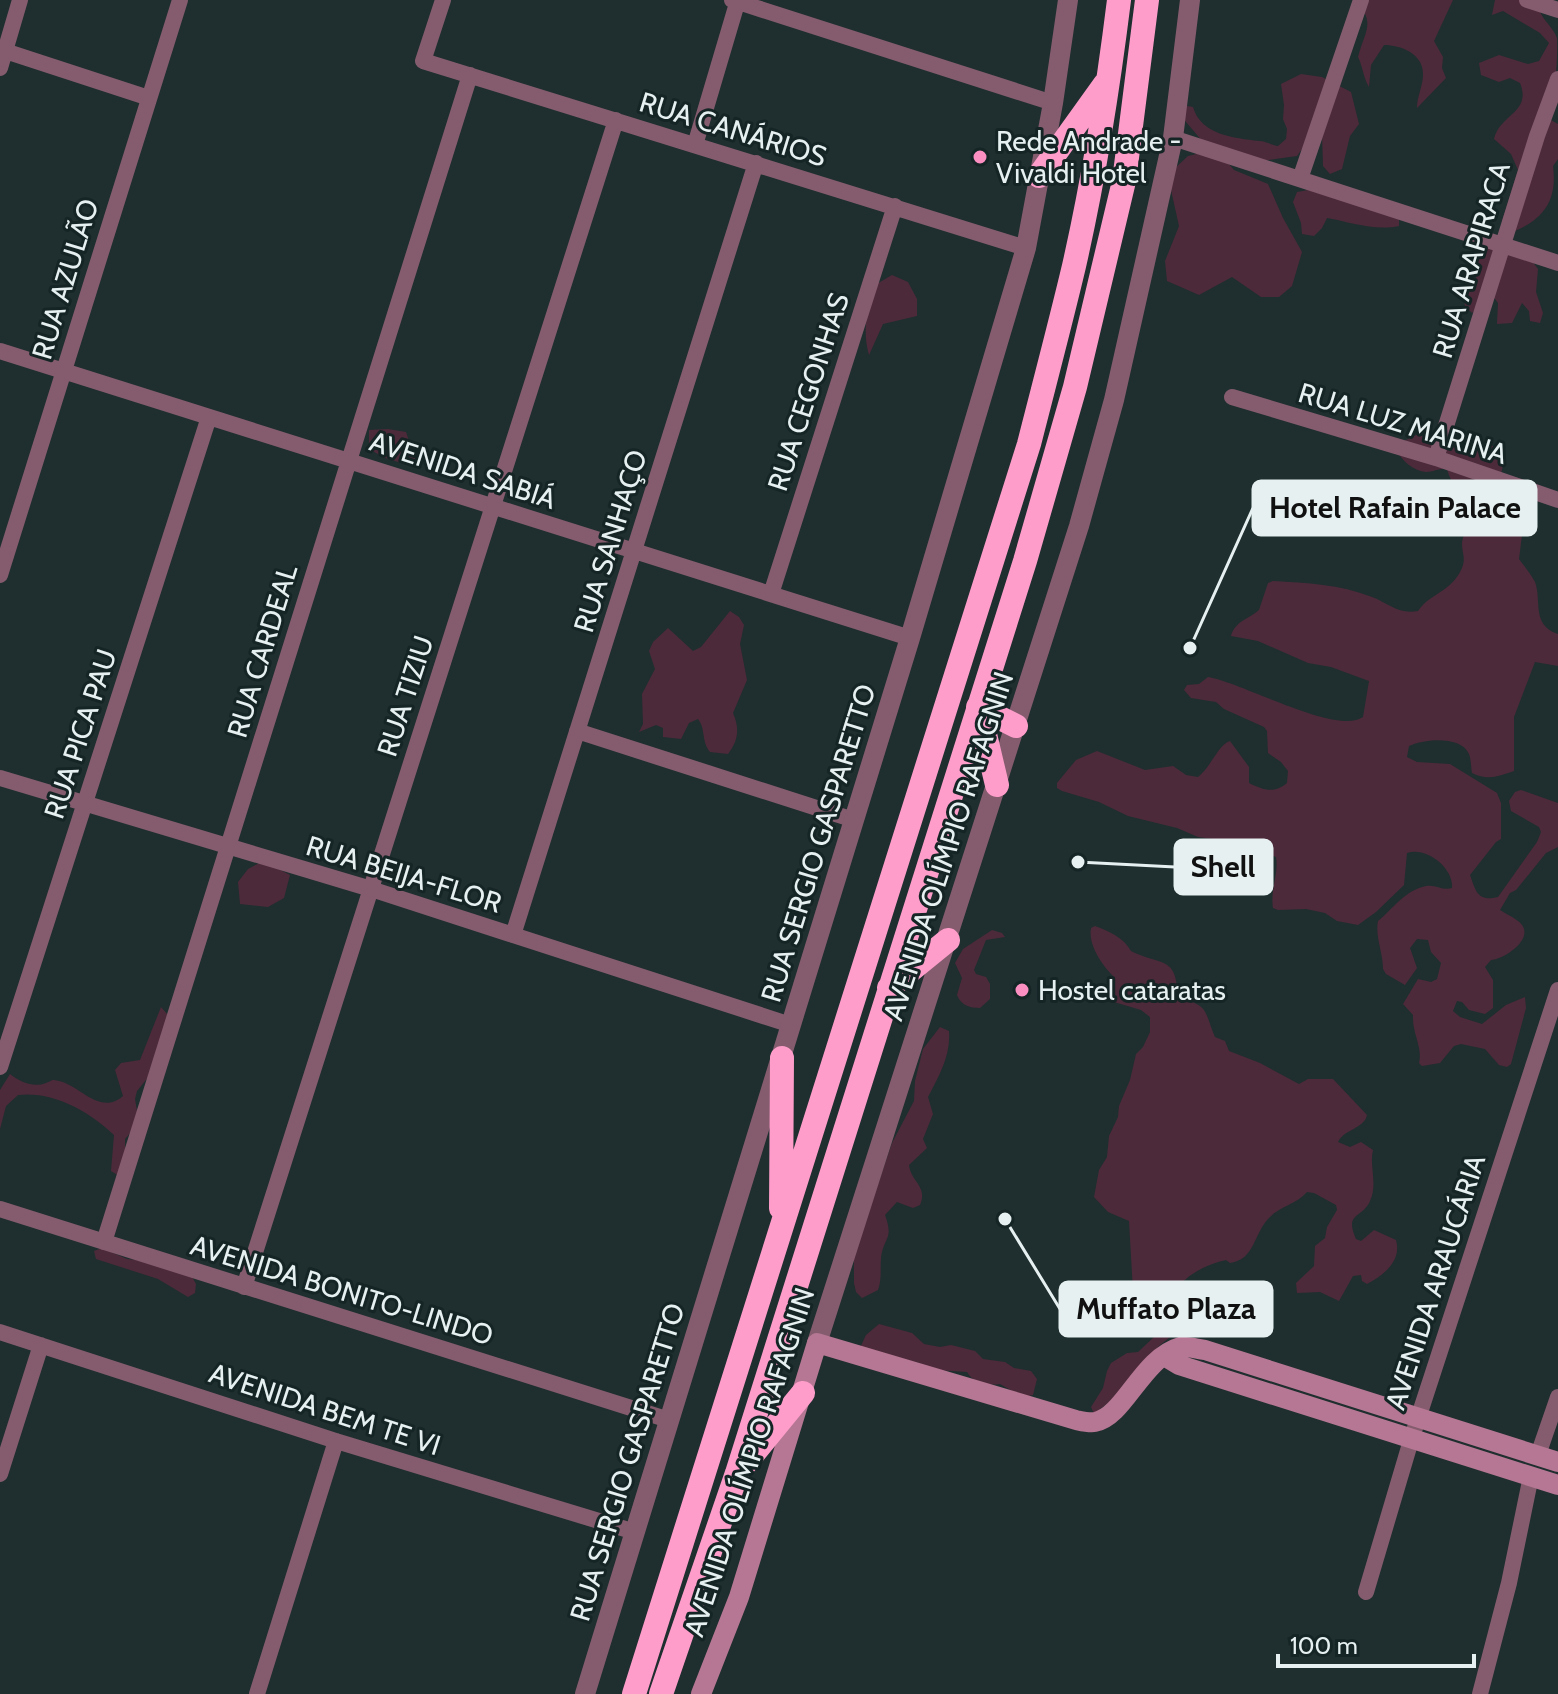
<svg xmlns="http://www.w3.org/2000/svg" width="1558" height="1694" font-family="Cabin,sans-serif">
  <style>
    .green { fill: #4c2a3a }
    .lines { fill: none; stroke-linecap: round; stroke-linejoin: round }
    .minor { stroke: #845c6e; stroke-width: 16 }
    .tertiary { stroke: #845c6e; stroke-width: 20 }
    .secondary { stroke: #b57793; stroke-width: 20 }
    .motorway { stroke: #fe9dca; stroke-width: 24 }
    .poi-dot { fill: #fc8fc2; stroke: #152425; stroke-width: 3 }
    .labels { text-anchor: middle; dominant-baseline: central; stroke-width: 6; stroke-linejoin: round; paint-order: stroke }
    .street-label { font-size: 28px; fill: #e6f0f0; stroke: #152425 }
    .poi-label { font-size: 28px; fill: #e6f0f0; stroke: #152425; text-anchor: start }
    .leader { fill: none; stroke: #e6f0f0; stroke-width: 3 }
    .callout-dot { fill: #e6f0f0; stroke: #152425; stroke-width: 3 }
    .callout { fill: #e6f0f0; stroke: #e6f0f0; stroke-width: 3 }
    .callout-label { font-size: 30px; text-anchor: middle; font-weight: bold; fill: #111 }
  </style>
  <rect width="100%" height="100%" fill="#1f2e2f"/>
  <path class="green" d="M 1356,0 L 1453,0 L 1434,41 L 1443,57 L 1442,68 L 1446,78 L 1417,108 C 1417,96 1423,86 1423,75 C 1424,54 1401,45 1384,45 L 1371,65 L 1369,87 C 1363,77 1363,67 1358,57 C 1365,30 1376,24 1356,0 Z
    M 1495,0 L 1539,0 C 1536,17 1552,24 1557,38 C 1558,58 1555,99 1549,119 L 1558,124 L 1558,159 L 1553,166 C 1558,203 1541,221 1510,233 L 1502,226 L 1502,221 L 1518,170 L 1511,154 L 1494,139 C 1500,114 1532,113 1520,83 L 1510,78 L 1499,82 L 1481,75 L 1479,63 L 1499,55 L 1528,64 L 1539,61 L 1549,43 L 1540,33 L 1503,11 L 1492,15 Z
    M 1301,74 L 1322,77 L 1351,92 L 1359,124 L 1350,136 L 1342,169 L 1330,174 L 1323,166 L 1322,133 L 1310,138 L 1297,156 L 1262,161 L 1203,142 L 1181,116 L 1182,105 L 1193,107 C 1201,135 1234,138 1259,141 C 1266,141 1271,145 1278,146 L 1286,139 L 1287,129 L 1283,119 L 1284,105 L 1281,84 Z
    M 1205,152 L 1222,156 L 1234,170 L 1268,184 L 1283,218 L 1302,252 L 1292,286 L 1279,297 L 1261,297 L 1232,277 L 1199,295 L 1167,281 L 1165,261 L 1179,226 L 1171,190 L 1174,169 L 1188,156 Z
    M 1308,190 L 1399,215 L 1399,226 C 1374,231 1350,222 1327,218 L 1322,228 L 1314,236 L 1302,234 L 1301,223 L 1293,202 L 1297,192 Z
    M 1482,241 L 1532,261 L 1538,269 L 1536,292 L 1543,313 L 1540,323 L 1530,321 L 1529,311 L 1522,303 L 1512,323 L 1497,324 L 1498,303 L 1492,295 L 1472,313 L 1465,306 L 1463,295 L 1476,278 L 1479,266 L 1474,256 L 1473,245 Z
    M 892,275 L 908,282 L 917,299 L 917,316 L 883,324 L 869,355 C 862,331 867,308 875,285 Z
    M 388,429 L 406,432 L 418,468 L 385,458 L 369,449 L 369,430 Z
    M 1416,435 L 1432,438 L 1451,448 L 1488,443 C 1532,468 1464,531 1447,469 C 1439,468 1434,472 1426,472 C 1414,471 1402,461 1397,451 L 1404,441 Z
    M 1480,511 C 1489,524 1498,526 1513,522 L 1523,527 L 1519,559 C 1524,566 1531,574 1535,582 C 1542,601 1531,625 1558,634 L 1558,666 L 1535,662 L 1514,717 L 1514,771 C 1499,776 1488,781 1472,773 C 1471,767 1471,759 1469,754 C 1461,735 1423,739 1409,746 L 1407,757 L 1417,762 L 1450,764 L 1497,793 L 1501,803 L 1501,839 L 1496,842 L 1470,875 C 1476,892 1478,902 1498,897 L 1537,842 L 1541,832 L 1539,827 L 1511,811 L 1509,801 L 1515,792 L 1521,790 L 1558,803 L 1558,847 L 1546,853 L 1516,890 L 1510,893 L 1500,910 C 1506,914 1518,919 1522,925 C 1533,940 1504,959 1491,960 L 1485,967 L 1493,980 L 1493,1008 L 1485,1014 L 1469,1010 L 1462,1002 L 1457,1001 L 1453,1011 L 1460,1017 L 1482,1024 L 1506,1005 L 1525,997 L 1526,1008 L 1511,1064 L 1507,1067 L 1499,1065 L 1485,1049 L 1461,1044 L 1454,1046 L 1440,1063 L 1422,1066 L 1419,1063 C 1423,1047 1412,1034 1413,1015 L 1403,1004 L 1418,979 L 1431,982 L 1437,979 L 1441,963 L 1431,952 L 1428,940 L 1417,939 L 1410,948 L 1417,968 L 1405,985 L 1386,974 L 1383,969 C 1383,952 1375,937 1378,921 C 1393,909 1405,890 1426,886 C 1435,884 1443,891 1452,888 C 1454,868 1426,846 1407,853 L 1404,885 L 1376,912 L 1358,925 L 1337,921 L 1325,913 L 1306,909 L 1278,910 L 1273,908 C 1270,890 1279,873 1276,857 L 1271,855 L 1249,857 L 1244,855 L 1237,846 L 1227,841 L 1198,837 L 1177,828 L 1128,816 L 1099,802 L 1062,791 L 1057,788 L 1057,783 L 1076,760 L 1097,751 L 1145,770 L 1173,766 L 1186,775 L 1198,777 C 1211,767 1218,745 1230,741 L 1249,767 L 1249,783 C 1263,790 1274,794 1287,783 L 1288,771 L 1281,762 L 1268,753 L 1267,731 L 1264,727 L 1224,709 L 1216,702 L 1191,698 L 1184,690 L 1187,685 L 1199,684 L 1208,677 C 1241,682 1337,736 1363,717 L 1369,681 L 1331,667 L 1308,663 L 1258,641 L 1231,636 C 1235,621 1249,619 1259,610 L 1268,583 L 1273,581 C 1307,583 1339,584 1372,597 C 1388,603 1399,615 1418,611 C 1431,592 1451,593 1462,568 C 1466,558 1462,553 1462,544 C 1463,533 1471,515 1480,511 Z
    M 730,611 L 739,617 L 744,625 L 740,644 L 747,680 L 733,713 C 740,729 738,741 728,754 L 710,752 C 701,741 706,729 698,719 L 689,723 L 681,739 L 663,737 L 663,728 L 656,725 L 639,732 L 643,724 L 642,694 L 655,669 L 649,651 L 653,642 L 668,628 L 693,651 L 701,647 Z
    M 263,861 L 290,875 L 284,898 L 268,907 L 240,904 L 238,882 L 248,869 Z
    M 1095,926 C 1109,931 1124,938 1131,951 C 1163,967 1177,954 1178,1000 C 1209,1002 1205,1014 1215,1037 L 1225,1041 L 1229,1051 L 1260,1063 L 1299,1084 L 1308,1079 L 1333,1079 L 1367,1115 C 1364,1129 1344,1129 1338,1142 L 1350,1147 L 1361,1142 L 1373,1150 C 1369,1166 1378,1184 1370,1201 C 1362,1219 1344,1212 1356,1239 L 1361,1241 L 1374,1230 L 1396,1240 C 1402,1261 1384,1275 1367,1284 L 1362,1281 L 1361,1275 L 1353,1276 L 1339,1301 L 1320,1292 L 1297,1293 L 1296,1283 L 1314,1266 L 1315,1246 L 1325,1238 L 1327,1227 L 1337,1210 L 1336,1205 L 1314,1193 L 1307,1192 C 1297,1204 1280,1206 1270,1217 C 1253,1233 1256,1259 1230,1263 L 1226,1260 C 1202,1265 1179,1279 1168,1302 C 1153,1308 1143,1302 1133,1291 L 1129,1221 L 1108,1212 L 1094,1197 L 1099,1170 L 1107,1157 L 1109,1136 L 1118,1117 L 1119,1106 L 1130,1080 L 1136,1054 L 1143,1047 L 1150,1032 L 1150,1017 L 1141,1010 L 1114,1002 L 1111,997 L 1113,976 C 1101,964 1088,944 1091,928 Z
    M 992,930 L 1002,933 L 1005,937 L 986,940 L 974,970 L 976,974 L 986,977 L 990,984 L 990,999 L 980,1008 C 969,1008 961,1005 957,995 L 962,978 L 955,963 L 963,949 Z
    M 161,1007 L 167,1014 L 168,1023 L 150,1075 L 137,1091 L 135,1099 L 138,1117 L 136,1126 L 125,1139 L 125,1159 L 119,1176 L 111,1171 L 114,1135 C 89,1111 53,1091 18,1095 L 6,1106 L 0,1129 L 0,1090 L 10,1074 C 20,1082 34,1088 46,1083 C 54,1080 50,1079 59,1081 C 81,1086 100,1116 123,1096 L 115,1070 L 121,1063 L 140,1060 Z
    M 940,1027 L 949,1031 C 951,1055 939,1076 928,1097 L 933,1114 L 923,1139 L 927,1148 L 909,1165 C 911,1182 928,1186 920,1205 L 913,1208 L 897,1202 L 885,1215 C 894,1240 884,1236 881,1258 C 880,1270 882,1279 878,1290 L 862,1298 L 856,1292 L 854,1283 L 854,1254 L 892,1143 L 914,1101 L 915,1081 L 923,1049 Z
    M 102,1248 L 127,1259 L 155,1262 L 191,1275 L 196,1284 L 195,1293 L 188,1297 L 158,1279 L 96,1259 L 94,1251 Z
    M 1175,1318 L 1182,1322 L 1180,1329 L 1159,1346 L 1141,1365 L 1123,1391 L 1094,1414 L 1091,1407 L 1103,1388 L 1107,1371 L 1111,1363 L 1127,1353 L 1138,1352 L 1154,1337 L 1162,1323 Z
    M 879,1324 L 912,1333 L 924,1344 L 940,1347 L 951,1345 L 975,1351 L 983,1359 L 1005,1362 L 1014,1368 L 1031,1371 L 1037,1379 L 1033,1395 L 1023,1397 L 1000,1384 C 988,1386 973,1383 967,1372 L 936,1370 L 916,1362 L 885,1361 L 859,1350 L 866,1335 Z"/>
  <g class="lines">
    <path class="minor" d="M 443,0 L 423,61 L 1026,248
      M 732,0 L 1053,103
      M 1527,0 L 1558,10
      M 5,51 L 149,98
      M 0,68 L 20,0
      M 1173,138 L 1558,263
      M 695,145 L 738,0
      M 1300,179 L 1361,0
      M 0,351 L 910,638
      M 1232,397 L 1436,458 L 1558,500
      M 1436,458 L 1537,136 L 1558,79
      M 0,575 L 180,0
      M 771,594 L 895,206
      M 577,731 L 854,820
      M 0,778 L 371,889 L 791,1025
      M 513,935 L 756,163
      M 0,1067 L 209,417
      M 0,1209 L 669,1420
      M 104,1242 L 470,75
      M 244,1287 L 616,120
      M 0,1332 L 336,1441 L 635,1532
      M 1538,1455 L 1558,1397
      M 0,1474 L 41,1345
      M 1366,1592 L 1412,1437 L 1558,990
      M 257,1694 L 336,1441
      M 1480,1694 L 1509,1583 L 1531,1476"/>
    <path class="tertiary" d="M 817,1343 L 1079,526 L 1114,400 L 1173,138 L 1190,0
      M 585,1694 L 910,638 L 1026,248 L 1053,103 L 1068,0"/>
    <path class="secondary" d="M 1164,1356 L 1179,1365 L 1558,1485
      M 701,1694 L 739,1597 L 817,1343 L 1076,1420 C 1081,1421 1089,1423 1095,1422 C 1124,1417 1142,1358 1180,1347 C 1187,1346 1197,1349 1205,1350 L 1558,1462"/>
    <path class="motorway" d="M 1039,176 L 1105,84
      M 978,707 L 1016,726
      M 979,709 L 997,785
      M 889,988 L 948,940
      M 781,1208 L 782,1058
      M 744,1465 L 803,1393
      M 634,1694 L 1029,444 C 1044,385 1060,325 1074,266 C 1094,178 1108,89 1119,0
      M 661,1694 L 737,1473 L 1025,561 L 1075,387 L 1124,181 L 1147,0"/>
  </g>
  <g class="poi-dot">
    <circle cx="980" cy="157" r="8"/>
    <circle cx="1022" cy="990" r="8"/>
  </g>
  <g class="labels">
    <g class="street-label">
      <text transform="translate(733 129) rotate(17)">RUA CANÁRIOS</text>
      <text transform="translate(1471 260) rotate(-73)">RUA ARAPIRACA</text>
      <text transform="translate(65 279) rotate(-73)">RUA AZULÃO</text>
      <text transform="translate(808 392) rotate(-72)">RUA CEGONHAS</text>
      <text transform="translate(1403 423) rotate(17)">RUA LUZ MARINA</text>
      <text transform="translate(463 470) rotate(18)">AVENIDA SABIÁ</text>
      <text transform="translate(610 541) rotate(-73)">RUA SANHAÇO</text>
      <text transform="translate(262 651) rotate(-73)">RUA CARDEAL</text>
      <text transform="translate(405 696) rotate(-72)">RUA TIZIU</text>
      <text transform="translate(80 734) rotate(-72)">RUA PICA PAU</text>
      <text transform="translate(818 843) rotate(-73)">RUA SERGIO GASPARETTO</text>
      <text transform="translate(948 846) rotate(-72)">AVENIDA OLÍMPIO RAFAGNIN</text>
      <text transform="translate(404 874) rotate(17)">RUA BEIJA-FLOR</text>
      <text transform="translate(1435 1282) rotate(-72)">AVENIDA ARAUCÁRIA</text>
      <text transform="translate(342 1290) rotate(17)">AVENIDA BONITO-LINDO</text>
      <text transform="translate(325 1409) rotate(18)">AVENIDA BEM TE VI</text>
      <text transform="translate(627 1462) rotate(-73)">RUA SERGIO GASPARETTO</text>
      <text transform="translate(749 1462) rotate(-72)">AVENIDA OLÍMPIO RAFAGNIN</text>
    </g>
    <g class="poi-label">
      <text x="996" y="141">Rede Andrade -<tspan x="996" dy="32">Vivaldi Hotel</tspan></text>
      <text x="1038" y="990">Hostel cataratas</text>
    </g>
  </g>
  <path class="leader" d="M1190 648L1253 508M1078 862L1175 867M1005 1219L1060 1309"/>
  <g class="callout-dot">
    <circle cx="1190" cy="648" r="8"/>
    <circle cx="1078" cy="862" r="8"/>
    <circle cx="1005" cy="1219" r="8"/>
  </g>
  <g class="callout">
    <rect x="1253" y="481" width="283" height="54" rx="8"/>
    <rect x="1175" y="840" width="97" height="54" rx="8"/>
    <rect x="1060" y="1282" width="212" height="54" rx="8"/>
  </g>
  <g class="callout-label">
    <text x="1395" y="518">Hotel Rafain Palace</text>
    <text x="1223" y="877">Shell</text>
    <text x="1166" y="1319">Muffato Plaza</text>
  </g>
  <path d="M1278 1654v12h196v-12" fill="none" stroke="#e6f0f0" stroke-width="4"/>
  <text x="1290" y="1654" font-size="24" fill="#e6f0f0" stroke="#152425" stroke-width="6" paint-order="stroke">100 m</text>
</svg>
